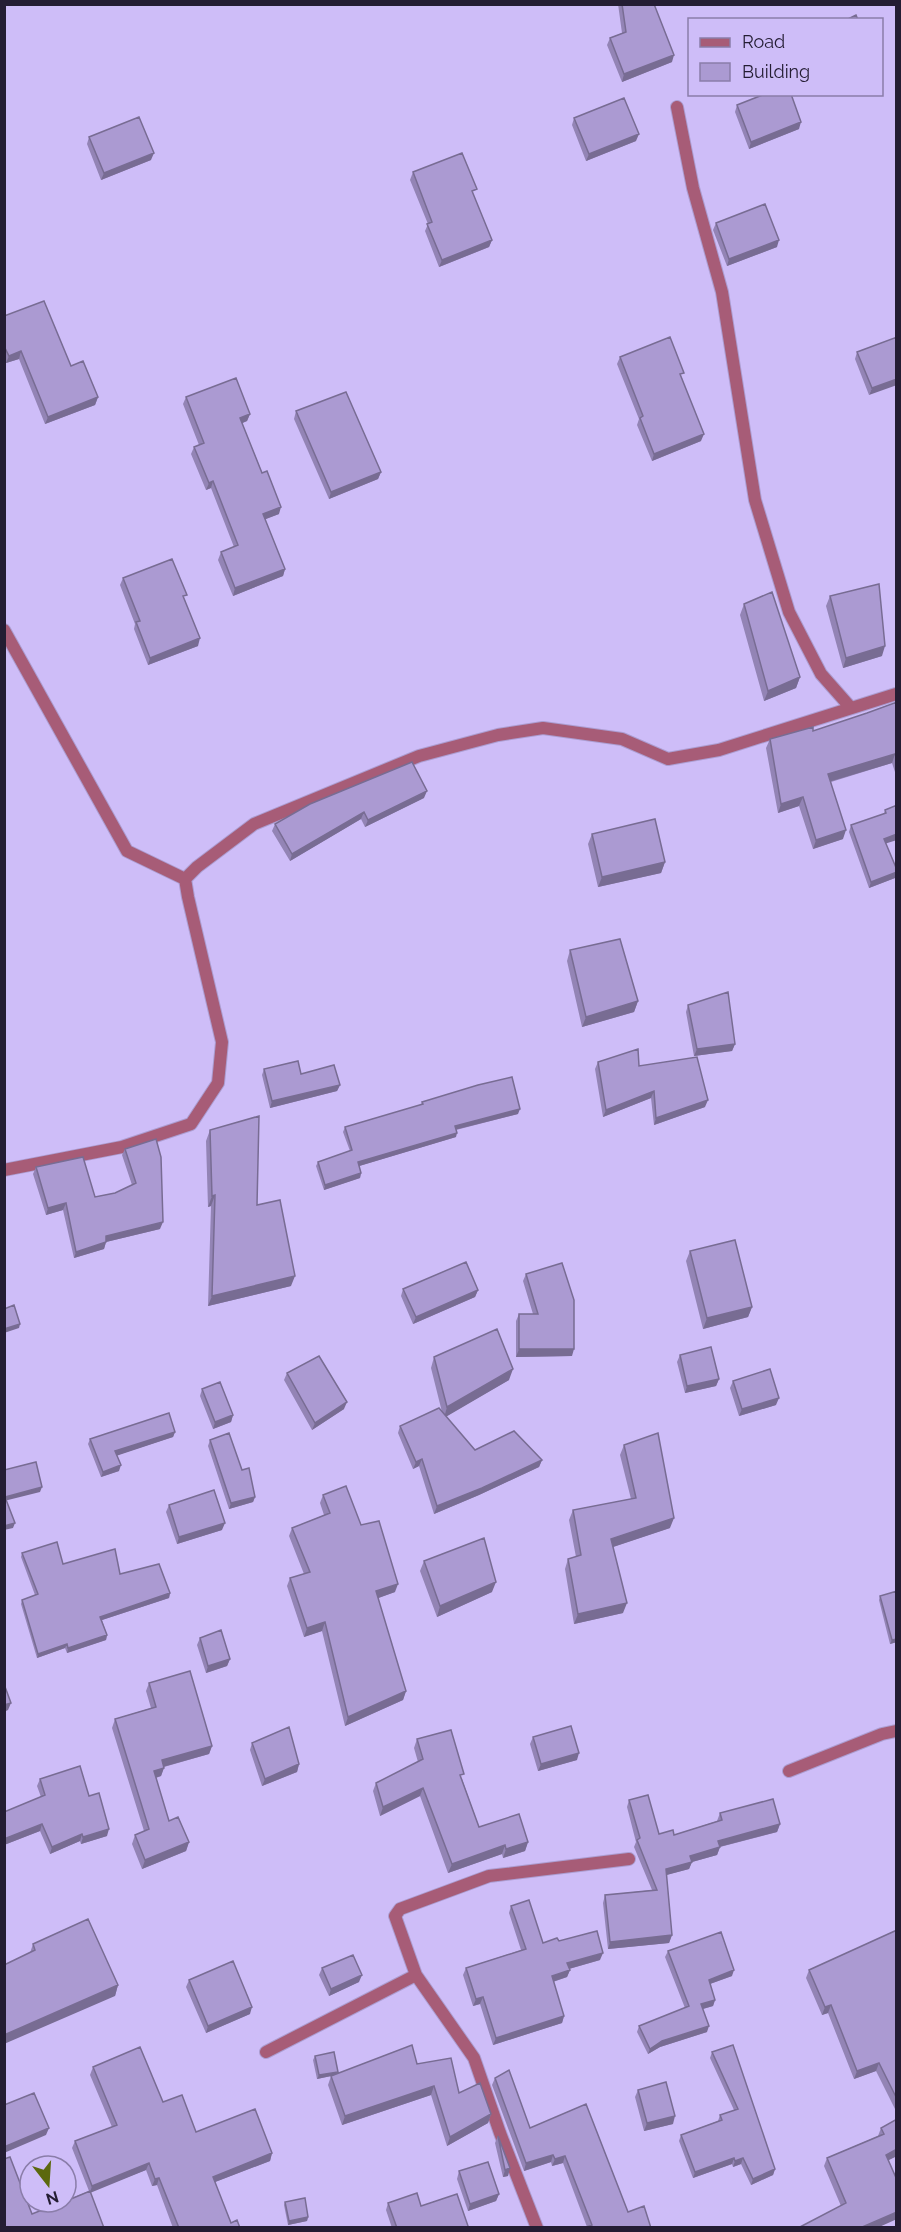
<svg xmlns="http://www.w3.org/2000/svg" width="901" height="2232" font-family="Raleway,sans-serif">
  <style>
    .lines { fill: none; stroke-linecap: round; stroke-linejoin: round }
    .street-casing { stroke: #ac9dd1; stroke-width: 14 }
    .street { stroke: #a75c77; stroke-width: 12 }
    .wall { fill: #9384b5 }
    .shaded-wall { fill: #786c93 }
    .building { fill: #ab9ad2; stroke: #786c93; stroke-width: 1.5 }
  </style>
  <rect width="100%" height="100%" fill="#cebdf8"/>
  <g class="lines">
    <g class="street-casing">
      <path id="street" d="M 677,107 L 693,188 L 722,292 L 755,500 L 789,612 L 821,674 L 851,708
        M 4,630 L 127,851 L 185,879
        M 4,1170 L 122,1147 L 191,1124 L 218,1083 L 222,1042 L 188,897 L 185,879 L 197,867 L 254,824 L 419,756 L 498,735 L 543,728 L 622,739 L 668,759 L 719,750 L 896,694
        M 789,1771 L 882,1734 L 896,1731
        M 416,1975 L 474,2058 L 500,2133 L 537,2228
        M 266,2052 L 416,1975 L 395,1916 L 400,1909 L 489,1876 L 629,1859"/>
    </g>
    <use href="#street" class="street"/>
  </g>
  <path class="wall" d="M 618,4 L 654,4 L 672,62 L 622,82 L 607,45 L 610,38 L 622,33 Z
    M 737,105 L 799,129 L 749,149 L 735,112 Z
    M 574,118 L 636,141 L 586,161 L 572,125 Z
    M 89,137 L 151,160 L 101,180 L 87,144 Z
    M 413,172 L 474,196 L 492,240 L 489,247 L 439,267 L 425,231 L 428,224 L 410,180 Z
    M 716,223 L 777,247 L 727,266 L 713,230 Z
    M 4,316 L 98,397 L 95,405 L 45,424 L 19,359 L 6,363 L 4,360 Z
    M 897,337 L 869,395 L 855,359 L 857,352 Z
    M 620,357 L 682,378 L 701,441 L 652,461 L 637,425 L 639,419 L 617,364 Z
    M 186,397 L 250,414 L 247,421 L 242,423 L 279,514 L 265,519 L 285,569 L 283,576 L 233,596 L 218,560 L 221,552 L 234,547 L 211,488 L 206,490 L 191,454 L 194,447 L 199,445 L 183,404 Z
    M 296,411 L 381,472 L 378,479 L 329,499 L 294,419 Z
    M 123,578 L 185,600 L 198,646 L 148,665 L 134,629 L 135,624 L 120,585 Z
    M 830,596 L 882,656 L 843,668 L 826,606 Z
    M 744,604 L 800,677 L 796,688 L 764,701 L 740,615 Z
    M 897,702 L 897,778 L 892,763 L 831,782 L 843,839 L 813,849 L 799,806 L 778,813 L 766,748 L 770,739 L 813,731 L 867,713 Z
    M 424,798 L 365,827 L 361,819 L 290,861 L 272,831 L 275,824 Z
    M 897,805 L 886,844 L 897,870 L 897,874 L 895,878 L 869,888 L 849,832 L 851,825 L 884,814 L 885,810 Z
    M 592,834 L 665,862 L 661,873 L 598,887 L 588,844 Z
    M 570,950 L 638,1001 L 634,1012 L 582,1027 L 567,961 Z
    M 688,1005 L 735,1044 L 732,1051 L 694,1056 L 686,1012 Z
    M 598,1062 L 639,1066 L 705,1107 L 654,1125 L 651,1098 L 603,1117 L 595,1069 Z
    M 264,1069 L 301,1074 L 340,1085 L 337,1091 L 270,1108 L 262,1075 Z
    M 422,1102 L 518,1114 L 456,1130 L 456,1137 L 359,1166 L 361,1173 L 360,1178 L 324,1190 L 316,1166 L 318,1162 L 350,1151 L 343,1132 L 345,1127 L 421,1105 Z
    M 210,1130 L 257,1205 L 291,1286 L 208,1306 L 211,1206 L 208,1207 L 206,1141 Z
    M 125,1149 L 160,1229 L 106,1242 L 104,1249 L 74,1258 L 63,1210 L 46,1215 L 33,1174 L 36,1167 L 95,1197 L 115,1193 L 132,1185 L 122,1155 Z
    M 690,1251 L 752,1307 L 748,1317 L 703,1329 L 686,1261 Z
    M 526,1274 L 572,1356 L 516,1357 L 516,1321 L 519,1314 L 533,1314 L 523,1281 Z
    M 403,1289 L 478,1290 L 475,1297 L 413,1324 L 401,1296 Z
    M 680,1355 L 719,1379 L 716,1386 L 685,1393 L 677,1362 Z
    M 434,1357 L 509,1380 L 446,1416 L 475,1450 L 542,1460 L 539,1467 L 479,1495 L 434,1514 L 419,1466 L 413,1469 L 398,1433 L 400,1426 L 442,1412 L 431,1368 Z
    M 287,1373 L 344,1409 L 312,1430 L 284,1380 Z
    M 733,1381 L 776,1405 L 739,1416 L 730,1388 Z
    M 202,1389 L 233,1415 L 231,1422 L 213,1429 L 200,1396 Z
    M 175,1432 L 173,1437 L 117,1455 L 119,1471 L 101,1477 L 88,1444 L 90,1439 Z
    M 210,1440 L 242,1470 L 255,1497 L 253,1502 L 229,1509 L 208,1446 Z
    M 624,1445 L 670,1528 L 613,1547 L 623,1613 L 574,1624 L 565,1569 L 568,1559 L 576,1557 L 569,1520 L 573,1510 L 631,1499 L 620,1455 Z
    M 323,1495 L 361,1525 L 395,1592 L 378,1598 L 406,1691 L 403,1700 L 345,1726 L 322,1631 L 304,1637 L 287,1586 L 290,1578 L 304,1574 L 289,1536 L 292,1528 L 324,1515 L 320,1503 Z
    M 169,1505 L 222,1530 L 177,1544 L 166,1512 Z
    M 22,1553 L 63,1564 L 120,1574 L 170,1593 L 169,1598 L 102,1620 L 107,1635 L 106,1640 L 67,1653 L 65,1648 L 37,1658 L 21,1604 L 22,1600 L 35,1595 L 21,1557 Z
    M 424,1561 L 492,1592 L 437,1617 L 420,1571 Z
    M 880,1596 L 897,1642 L 890,1644 L 879,1600 Z
    M 200,1638 L 230,1659 L 227,1666 L 206,1673 L 197,1645 Z
    M 149,1683 L 212,1746 L 209,1754 L 164,1767 L 161,1776 L 156,1778 L 169,1821 L 189,1842 L 186,1851 L 142,1869 L 132,1844 L 135,1835 L 144,1831 L 112,1728 L 115,1719 L 151,1708 L 146,1691 Z
    M 533,1737 L 577,1760 L 538,1771 L 530,1744 Z
    M 417,1739 L 462,1779 L 479,1827 L 528,1842 L 525,1851 L 503,1858 L 502,1854 L 448,1873 L 420,1796 L 380,1816 L 373,1791 L 376,1783 L 418,1762 L 414,1748 Z
    M 252,1743 L 299,1764 L 297,1772 L 262,1786 L 250,1750 Z
    M 40,1779 L 89,1796 L 107,1836 L 81,1844 L 80,1841 L 50,1854 L 40,1831 L 4,1845 L 4,1812 L 41,1797 L 37,1786 Z
    M 629,1800 L 659,1834 L 674,1835 L 717,1821 L 720,1813 L 780,1824 L 777,1832 L 720,1847 L 717,1855 L 692,1862 L 689,1869 L 666,1875 L 672,1935 L 669,1943 L 608,1949 L 603,1903 L 605,1895 L 652,1890 L 634,1847 L 636,1842 L 627,1807 Z
    M 511,1906 L 543,1943 L 559,1941 L 600,1960 L 569,1969 L 570,1970 L 567,1977 L 553,1982 L 564,2016 L 562,2023 L 493,2045 L 480,2004 L 473,2006 L 463,1975 L 466,1968 L 521,1950 L 509,1913 Z
    M 897,1930 L 897,2113 L 876,2071 L 854,2079 L 828,2013 L 822,2015 L 806,1978 L 809,1970 Z
    M 33,1944 L 118,1985 L 115,1996 L 30,1953 Z
    M 668,1951 L 732,1976 L 710,1984 L 715,2000 L 713,2006 L 703,2009 L 707,2032 L 660,2047 L 648,2054 L 637,2032 L 639,2026 L 685,2008 L 665,1957 Z
    M 322,1968 L 359,1982 L 329,1996 L 319,1975 Z
    M 189,1980 L 250,2014 L 206,2033 L 186,1987 Z
    M 712,2052 L 775,2169 L 773,2175 L 751,2185 L 741,2164 L 733,2167 L 732,2164 L 693,2178 L 679,2141 L 681,2135 L 718,2121 L 720,2115 L 734,2110 L 710,2058 Z
    M 315,2056 L 337,2074 L 417,2064 L 459,2093 L 491,2114 L 488,2123 L 447,2146 L 431,2095 L 342,2125 L 328,2085 L 331,2076 L 317,2079 L 313,2060 Z
    M 93,2067 L 163,2102 L 196,2132 L 272,2153 L 270,2161 L 215,2182 L 231,2223 L 240,2228 L 173,2228 L 157,2185 L 152,2186 L 146,2170 L 32,2214 L 89,2191 L 72,2148 L 75,2141 L 112,2127 L 90,2075 Z
    M 495,2078 L 530,2128 L 586,2104 L 628,2212 L 587,2227 L 563,2163 L 552,2166 L 551,2162 L 524,2171 L 492,2085 Z
    M 638,2090 L 673,2124 L 644,2131 L 635,2097 Z
    M 897,2119 L 897,2156 L 888,2160 L 897,2180 L 841,2206 L 824,2166 L 827,2158 L 878,2136 L 881,2128 Z
    M 498,2136 L 508,2176 L 503,2177 L 495,2143 Z
    M 459,2171 L 499,2194 L 496,2201 L 468,2211 L 457,2179 Z
    M 285,2202 L 308,2217 L 307,2221 L 288,2225 L 284,2205 Z
    M 388,2203 L 421,2206 L 468,2226 L 468,2228 L 392,2228 L 386,2210 Z"/>
  <path class="shaded-wall" d="M 674,55 L 672,62 L 622,82 L 624,74 Z
    M 801,122 L 799,129 L 749,149 L 751,142 Z
    M 639,134 L 636,141 L 586,161 L 589,154 Z
    M 154,153 L 151,160 L 101,180 L 104,173 Z
    M 492,240 L 489,247 L 439,267 L 442,260 Z
    M 779,240 L 777,247 L 727,266 L 729,259 Z
    M 21,351 L 19,359 L 6,363 L 9,356 Z
    M 897,379 L 897,385 L 869,395 L 872,388 Z
    M 98,397 L 95,405 L 45,424 L 48,417 Z
    M 250,414 L 247,421 L 238,425 L 240,418 Z
    M 704,434 L 701,441 L 652,461 L 654,454 Z
    M 381,472 L 378,479 L 329,499 L 331,492 Z
    M 213,481 L 211,488 L 206,490 L 209,483 Z
    M 281,507 L 279,514 L 261,521 L 263,514 Z
    M 285,569 L 283,576 L 233,596 L 235,588 Z
    M 200,638 L 198,646 L 148,665 L 150,658 Z
    M 885,646 L 882,656 L 843,668 L 846,658 Z
    M 800,677 L 796,688 L 764,701 L 768,691 Z
    M 895,754 L 892,763 L 825,783 L 828,774 Z
    M 427,791 L 424,798 L 365,827 L 368,820 Z
    M 803,797 L 799,806 L 778,813 L 781,804 Z
    M 364,812 L 361,819 L 290,861 L 292,854 Z
    M 846,830 L 843,839 L 813,849 L 816,840 Z
    M 897,834 L 897,840 L 881,845 L 884,839 Z
    M 665,862 L 661,873 L 598,887 L 602,877 Z
    M 897,872 L 895,878 L 869,888 L 871,882 Z
    M 638,1001 L 634,1012 L 582,1027 L 586,1017 Z
    M 735,1044 L 732,1051 L 694,1056 L 697,1049 Z
    M 340,1085 L 337,1091 L 270,1108 L 272,1101 Z
    M 654,1091 L 651,1098 L 603,1117 L 606,1110 Z
    M 708,1100 L 705,1107 L 654,1125 L 656,1118 Z
    M 520,1109 L 518,1114 L 454,1130 L 455,1126 Z
    M 457,1133 L 456,1137 L 356,1167 L 358,1162 Z
    M 361,1173 L 360,1178 L 324,1190 L 325,1185 Z
    M 215,1195 L 211,1206 L 208,1207 L 212,1196 Z
    M 66,1203 L 63,1210 L 46,1215 L 48,1208 Z
    M 163,1222 L 160,1229 L 106,1242 L 104,1249 L 74,1258 L 76,1252 L 106,1236 Z
    M 295,1276 L 291,1286 L 208,1306 L 212,1296 Z
    M 478,1290 L 475,1297 L 413,1324 L 416,1317 Z
    M 752,1307 L 748,1317 L 703,1329 L 707,1318 Z
    M 20,1324 L 19,1328 L 4,1333 L 4,1329 Z
    M 519,1349 L 574,1349 L 572,1356 L 516,1357 Z
    M 513,1369 L 509,1380 L 444,1418 L 447,1407 Z
    M 719,1379 L 716,1386 L 685,1393 L 687,1386 Z
    M 779,1398 L 776,1405 L 739,1416 L 742,1409 Z
    M 347,1402 L 344,1409 L 312,1430 L 315,1423 Z
    M 233,1415 L 231,1422 L 213,1429 L 215,1422 Z
    M 175,1432 L 173,1437 L 113,1457 L 115,1451 Z
    M 422,1459 L 419,1466 L 413,1469 L 416,1462 Z
    M 542,1460 L 539,1467 L 479,1495 L 434,1514 L 437,1506 Z
    M 121,1465 L 119,1471 L 101,1477 L 103,1472 Z
    M 42,1487 L 40,1492 L 4,1501 L 5,1497 Z
    M 255,1497 L 253,1502 L 229,1509 L 231,1503 Z
    M 674,1518 L 670,1528 L 607,1549 L 611,1539 Z
    M 15,1523 L 13,1528 L 4,1530 L 4,1526 Z
    M 225,1523 L 222,1530 L 177,1544 L 179,1537 Z
    M 496,1582 L 492,1592 L 437,1617 L 440,1606 Z
    M 398,1584 L 395,1592 L 373,1600 L 376,1591 Z
    M 170,1593 L 169,1598 L 99,1621 L 100,1617 Z
    M 627,1603 L 623,1613 L 574,1624 L 578,1614 Z
    M 325,1622 L 322,1631 L 304,1637 L 307,1628 Z
    M 107,1635 L 106,1640 L 67,1653 L 68,1648 Z
    M 897,1639 L 897,1642 L 890,1644 L 892,1640 Z
    M 67,1644 L 65,1648 L 37,1658 L 38,1654 Z
    M 230,1659 L 227,1666 L 206,1673 L 208,1666 Z
    M 406,1691 L 403,1700 L 345,1726 L 348,1717 Z
    M 11,1703 L 8,1710 L 4,1712 L 4,1705 Z
    M 212,1746 L 209,1754 L 159,1768 L 162,1760 Z
    M 579,1753 L 577,1760 L 538,1771 L 541,1764 Z
    M 299,1764 L 297,1772 L 262,1786 L 265,1779 Z
    M 164,1768 L 161,1776 L 151,1779 L 154,1771 Z
    M 423,1788 L 420,1796 L 380,1816 L 383,1807 Z
    M 42,1824 L 40,1831 L 4,1845 L 4,1839 Z
    M 780,1824 L 777,1832 L 715,1848 L 718,1841 Z
    M 109,1829 L 107,1836 L 81,1844 L 83,1837 Z
    M 82,1834 L 80,1841 L 50,1854 L 52,1847 Z
    M 189,1842 L 186,1851 L 142,1869 L 145,1860 Z
    M 528,1842 L 525,1851 L 503,1858 L 506,1849 Z
    M 505,1845 L 502,1854 L 448,1873 L 452,1864 Z
    M 720,1847 L 717,1855 L 692,1862 L 689,1869 L 663,1876 L 666,1869 L 690,1856 Z
    M 672,1935 L 669,1943 L 608,1949 L 610,1942 Z
    M 603,1953 L 600,1960 L 565,1970 L 567,1963 Z
    M 570,1970 L 567,1977 L 549,1983 L 552,1976 Z
    M 734,1970 L 732,1976 L 707,1985 L 709,1980 Z
    M 362,1975 L 359,1982 L 329,1996 L 331,1989 Z
    M 118,1985 L 115,1996 L 4,2044 L 4,2035 Z
    M 483,1997 L 480,2004 L 473,2006 L 476,1999 Z
    M 715,2000 L 713,2006 L 699,2010 L 701,2004 Z
    M 831,2005 L 828,2013 L 822,2015 L 825,2007 Z
    M 252,2007 L 250,2014 L 206,2033 L 208,2026 Z
    M 564,2016 L 562,2023 L 493,2045 L 496,2038 Z
    M 709,2026 L 707,2032 L 660,2047 L 648,2054 L 650,2049 L 662,2041 Z
    M 879,2063 L 876,2071 L 854,2079 L 857,2071 Z
    M 338,2072 L 336,2075 L 317,2079 L 319,2075 Z
    M 434,2086 L 431,2095 L 342,2125 L 345,2116 Z
    M 491,2114 L 488,2123 L 447,2146 L 450,2137 Z
    M 675,2116 L 673,2124 L 644,2131 L 647,2123 Z
    M 49,2128 L 46,2135 L 4,2153 L 4,2147 Z
    M 897,2149 L 897,2156 L 883,2163 L 886,2155 Z
    M 272,2153 L 270,2161 L 210,2184 L 213,2177 Z
    M 553,2155 L 551,2162 L 524,2171 L 526,2163 Z
    M 565,2156 L 563,2163 L 552,2166 L 555,2159 Z
    M 734,2158 L 732,2164 L 693,2178 L 695,2172 Z
    M 743,2158 L 741,2164 L 733,2167 L 735,2161 Z
    M 149,2163 L 146,2170 L 90,2193 L 92,2186 Z
    M 510,2168 L 508,2176 L 503,2177 L 505,2170 Z
    M 775,2169 L 773,2175 L 751,2185 L 753,2179 Z
    M 159,2178 L 157,2185 L 152,2186 L 155,2179 Z
    M 499,2194 L 496,2201 L 468,2211 L 470,2204 Z
    M 897,2212 L 897,2219 L 877,2228 L 860,2228 Z
    M 308,2217 L 307,2221 L 288,2225 L 289,2221 Z"/>
  <path class="building" d="M 622,4 L 654,4 L 674,55 L 624,74 L 610,38 L 626,32 Z
    M 856,15 L 858,20 L 846,20 Z
    M 765,94 L 791,94 L 801,122 L 751,142 L 737,105 Z
    M 624,98 L 639,134 L 589,154 L 574,118 Z
    M 139,117 L 154,153 L 104,173 L 89,137 Z
    M 462,153 L 477,189 L 472,191 L 492,240 L 442,260 L 427,224 L 432,222 L 413,172 Z
    M 765,204 L 779,240 L 729,259 L 716,223 Z
    M 44,301 L 71,366 L 83,361 L 98,397 L 48,417 L 21,351 L 9,356 L 4,346 L 4,316 Z
    M 670,337 L 684,373 L 680,374 L 704,434 L 654,454 L 640,418 L 643,416 L 620,357 Z
    M 897,337 L 897,379 L 872,388 L 857,352 Z
    M 236,378 L 250,414 L 240,418 L 262,473 L 267,471 L 281,507 L 263,514 L 285,569 L 235,588 L 221,552 L 238,545 L 213,481 L 209,483 L 194,447 L 204,443 L 186,397 Z
    M 346,392 L 381,472 L 331,492 L 296,411 Z
    M 172,559 L 187,595 L 183,596 L 200,638 L 150,658 L 136,622 L 140,621 L 123,578 Z
    M 879,584 L 885,646 L 846,658 L 830,596 Z
    M 772,592 L 800,677 L 768,691 L 744,604 Z
    M 897,702 L 897,759 L 895,754 L 828,774 L 846,830 L 816,840 L 803,797 L 781,804 L 770,739 L 813,727 L 813,731 L 867,713 Z
    M 412,762 L 427,791 L 368,820 L 364,812 L 292,854 L 275,824 L 310,804 Z
    M 897,805 L 897,834 L 884,839 L 897,870 L 897,872 L 871,882 L 851,825 L 886,813 L 885,810 Z
    M 655,819 L 665,862 L 602,877 L 592,834 Z
    M 620,939 L 638,1001 L 586,1017 L 570,950 Z
    M 728,992 L 735,1044 L 697,1049 L 688,1005 Z
    M 638,1049 L 639,1066 L 697,1057 L 708,1100 L 656,1118 L 654,1091 L 606,1110 L 598,1062 Z
    M 298,1061 L 301,1074 L 334,1065 L 340,1085 L 272,1101 L 264,1069 Z
    M 512,1077 L 520,1109 L 455,1126 L 457,1133 L 358,1162 L 361,1173 L 325,1185 L 318,1162 L 352,1150 L 345,1127 L 423,1104 L 422,1102 L 478,1085 Z
    M 259,1116 L 257,1205 L 280,1200 L 295,1276 L 212,1296 L 215,1195 L 212,1196 L 210,1130 Z
    M 156,1139 L 161,1157 L 163,1222 L 106,1236 L 106,1242 L 76,1252 L 66,1203 L 48,1208 L 36,1167 L 83,1157 L 95,1197 L 115,1193 L 136,1183 L 125,1149 Z
    M 735,1240 L 752,1307 L 707,1318 L 690,1251 Z
    M 466,1262 L 478,1290 L 416,1317 L 403,1289 Z
    M 562,1263 L 574,1300 L 574,1349 L 519,1349 L 519,1314 L 538,1314 L 526,1274 Z
    M 14,1305 L 20,1324 L 4,1329 L 4,1309 Z
    M 497,1329 L 513,1369 L 447,1407 L 434,1357 Z
    M 711,1347 L 719,1379 L 687,1386 L 680,1355 Z
    M 319,1356 L 347,1402 L 315,1423 L 287,1373 Z
    M 770,1369 L 779,1398 L 742,1409 L 733,1381 Z
    M 220,1382 L 233,1415 L 215,1422 L 202,1389 Z
    M 439,1408 L 475,1450 L 514,1431 L 542,1460 L 482,1488 L 437,1506 L 422,1459 L 416,1462 L 400,1426 Z
    M 169,1413 L 175,1432 L 115,1451 L 121,1465 L 103,1472 L 90,1439 Z
    M 229,1433 L 242,1470 L 249,1468 L 255,1497 L 231,1503 L 210,1440 Z
    M 658,1433 L 674,1518 L 611,1539 L 627,1603 L 578,1614 L 568,1559 L 581,1555 L 573,1510 L 636,1498 L 624,1445 Z
    M 36,1462 L 42,1487 L 5,1497 L 15,1523 L 4,1526 L 4,1470 Z
    M 346,1486 L 361,1525 L 379,1521 L 398,1584 L 376,1591 L 406,1691 L 348,1717 L 325,1622 L 307,1628 L 290,1578 L 310,1572 L 292,1528 L 330,1513 L 323,1495 Z
    M 214,1490 L 225,1523 L 179,1537 L 169,1505 Z
    M 484,1538 L 496,1582 L 440,1606 L 424,1561 Z
    M 57,1542 L 63,1564 L 115,1549 L 120,1574 L 159,1564 L 170,1593 L 100,1617 L 107,1635 L 68,1648 L 67,1644 L 38,1654 L 22,1600 L 38,1594 L 22,1553 Z
    M 897,1591 L 897,1639 L 892,1640 L 880,1596 Z
    M 221,1630 L 230,1659 L 208,1666 L 200,1638 Z
    M 190,1671 L 212,1746 L 162,1760 L 164,1768 L 154,1771 L 169,1821 L 178,1817 L 189,1842 L 145,1860 L 135,1835 L 149,1829 L 115,1719 L 156,1707 L 149,1683 Z
    M 4,1684 L 11,1703 L 4,1705 Z
    M 571,1726 L 579,1753 L 541,1764 L 533,1737 Z
    M 289,1727 L 299,1764 L 265,1779 L 252,1743 Z
    M 451,1730 L 464,1774 L 460,1775 L 479,1827 L 519,1814 L 528,1842 L 506,1849 L 505,1845 L 452,1864 L 423,1788 L 383,1807 L 376,1783 L 423,1759 L 417,1739 Z
    M 80,1766 L 89,1796 L 99,1793 L 109,1829 L 83,1837 L 82,1834 L 52,1847 L 42,1824 L 4,1839 L 4,1812 L 45,1795 L 40,1779 Z
    M 648,1795 L 659,1834 L 673,1830 L 674,1835 L 722,1820 L 720,1813 L 773,1799 L 780,1824 L 718,1841 L 720,1847 L 690,1856 L 692,1862 L 666,1869 L 672,1935 L 610,1942 L 605,1895 L 657,1890 L 637,1840 L 640,1838 L 629,1800 Z
    M 529,1900 L 543,1943 L 557,1938 L 559,1941 L 597,1931 L 603,1953 L 567,1963 L 570,1970 L 552,1976 L 564,2016 L 496,2038 L 483,1997 L 476,1999 L 466,1968 L 526,1949 L 511,1906 Z
    M 88,1919 L 118,1985 L 4,2035 L 4,1965 L 35,1950 L 33,1944 Z
    M 897,1930 L 897,2099 L 879,2063 L 857,2071 L 831,2005 L 825,2007 L 809,1970 Z
    M 721,1932 L 734,1970 L 709,1980 L 715,2000 L 701,2004 L 709,2026 L 662,2041 L 650,2049 L 639,2026 L 689,2006 L 668,1951 Z
    M 353,1955 L 362,1975 L 331,1989 L 322,1968 Z
    M 233,1961 L 252,2007 L 208,2026 L 189,1980 Z
    M 412,2045 L 417,2064 L 451,2058 L 459,2093 L 480,2083 L 491,2114 L 450,2137 L 434,2086 L 345,2116 L 331,2076 Z
    M 733,2045 L 775,2169 L 753,2179 L 743,2158 L 735,2161 L 734,2158 L 695,2172 L 681,2135 L 722,2120 L 720,2115 L 738,2109 L 712,2052 Z
    M 140,2047 L 163,2102 L 182,2095 L 196,2132 L 255,2109 L 272,2153 L 213,2177 L 231,2223 L 237,2220 L 240,2228 L 179,2228 L 159,2178 L 155,2179 L 149,2163 L 92,2186 L 75,2141 L 117,2125 L 93,2067 Z
    M 334,2052 L 338,2072 L 319,2075 L 315,2056 Z
    M 509,2070 L 530,2128 L 586,2104 L 628,2212 L 644,2206 L 651,2228 L 584,2228 L 592,2225 L 565,2156 L 555,2159 L 553,2155 L 526,2163 L 495,2078 Z
    M 666,2082 L 675,2116 L 647,2123 L 638,2090 Z
    M 34,2093 L 49,2128 L 4,2147 L 4,2105 Z
    M 897,2119 L 897,2149 L 886,2155 L 897,2180 L 897,2212 L 860,2228 L 798,2228 L 846,2203 L 827,2158 L 884,2134 L 881,2128 Z
    M 498,2136 L 510,2168 L 505,2170 Z
    M 10,2157 L 32,2214 L 62,2202 L 66,2202 L 66,2201 L 90,2191 L 104,2228 L 4,2228 L 4,2159 Z
    M 488,2162 L 499,2194 L 470,2204 L 459,2171 Z
    M 417,2193 L 421,2206 L 457,2194 L 468,2226 L 463,2228 L 397,2228 L 388,2203 Z
    M 305,2198 L 308,2217 L 289,2221 L 285,2202 Z"/>
  <rect width="901" height="2232" fill="none" stroke="#241d33" stroke-width="12"/>
  <rect x="688" y="18" width="195" height="78" fill="#cebdf8" stroke="#8a7da9" stroke-width="1.5"/>
  <rect x="700" y="38" width="30" height="9" fill="#a75c77" stroke="#8a7da9" stroke-width="1.5"/>
  <text x="742" y="48" font-size="18" fill="#241d33">Road</text>
  <rect x="700" y="63" width="30" height="18" fill="#ab9ad2" stroke="#8a7da9" stroke-width="1.5"/>
  <text x="742" y="78" font-size="18" fill="#241d33">Building</text>
  <g transform="translate(48 2184) rotate(163)"><circle r="28" fill="#cebdf8" stroke="#8a7da9" stroke-width="1.5"/>
  <path d="M0-4.5L10 22L0 15L-10 22Z" fill="#5c680e"/>
  <text y="-9" font-size="16" font-weight="bold" text-anchor="middle" fill="#241d33">N</text>
  </g>
</svg>
